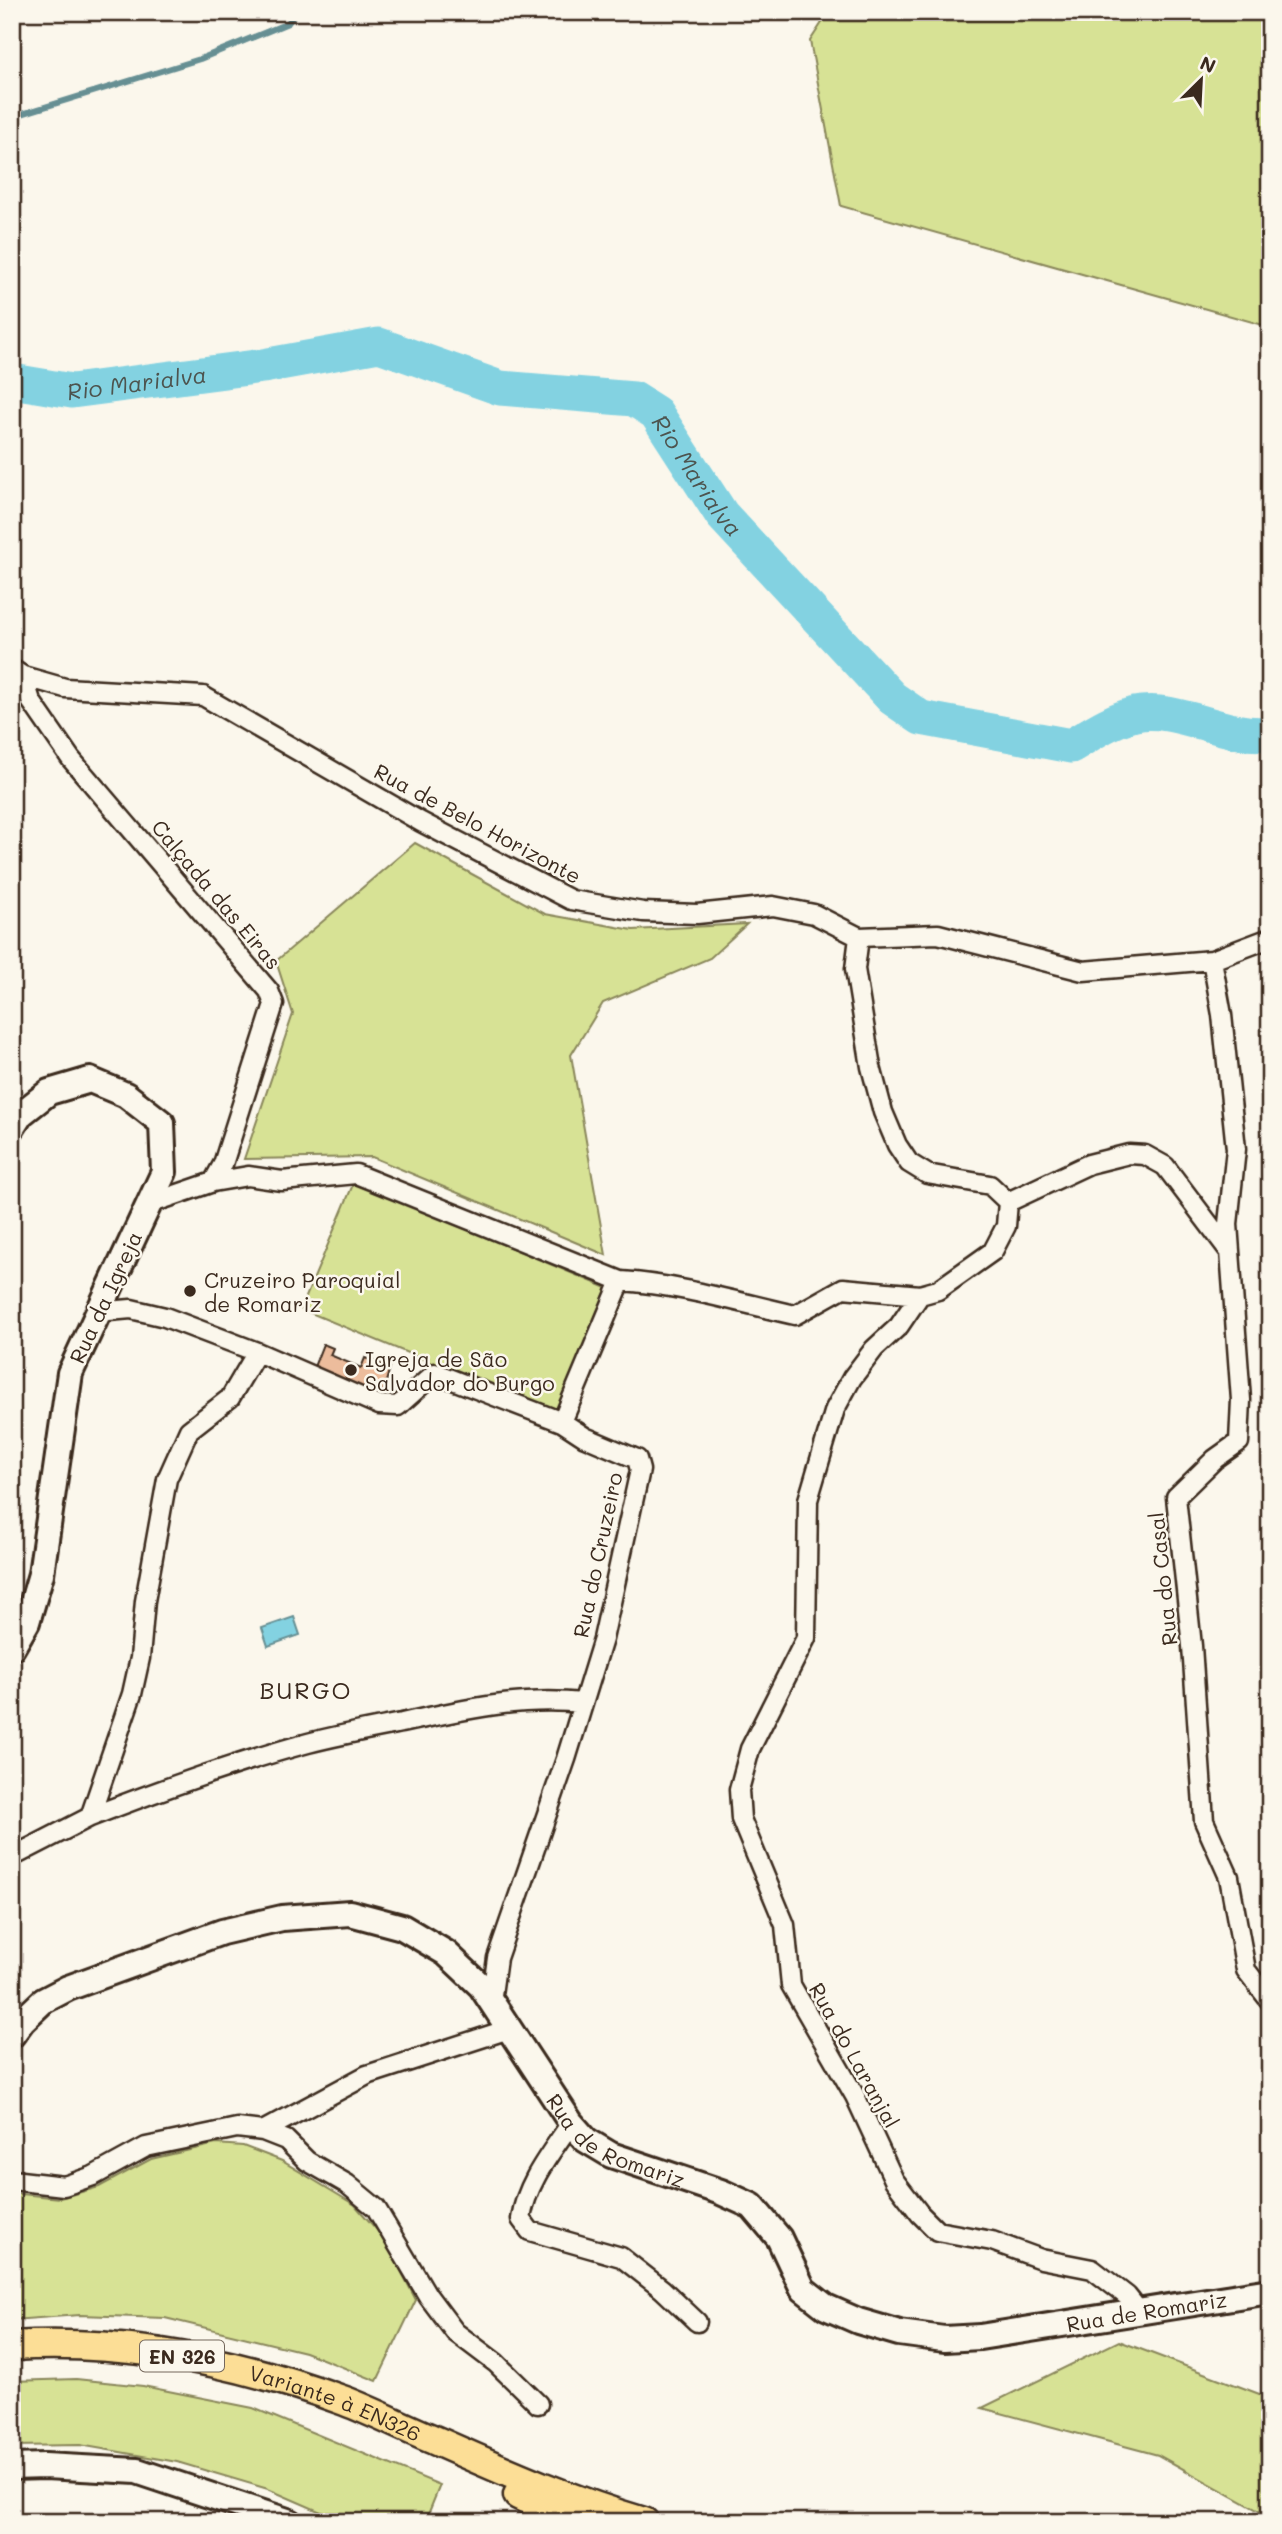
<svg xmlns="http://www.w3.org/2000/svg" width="1282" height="2534" font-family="Mali,sans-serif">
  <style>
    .green { fill: #d7e295; stroke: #89865a; stroke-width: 2 }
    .water { fill: #83d2e1; stroke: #668f93; stroke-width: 2 }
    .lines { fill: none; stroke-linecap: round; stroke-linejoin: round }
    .stream { stroke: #668f93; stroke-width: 6 }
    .river { stroke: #83d2e1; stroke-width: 35 }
    .building { fill: #ecbc9c; stroke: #3b2a1e; stroke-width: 2 }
    .street-casing { stroke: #3b2a1e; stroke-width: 23 }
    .secondary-casing { stroke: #3b2a1e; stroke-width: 30 }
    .primary-casing { stroke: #3b2a1e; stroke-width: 33 }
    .street { stroke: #fbf7ec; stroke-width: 18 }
    .secondary { stroke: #fbf7ec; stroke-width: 24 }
    .primary { stroke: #fcde96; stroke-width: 28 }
    .poi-dot { fill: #3b2a1e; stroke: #fbf7ec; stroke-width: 2.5 }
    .labels { text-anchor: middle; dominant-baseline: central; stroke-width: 5; stroke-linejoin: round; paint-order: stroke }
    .shield { fill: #fbf7ec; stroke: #75685c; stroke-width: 2 }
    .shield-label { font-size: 19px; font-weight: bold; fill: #3b2a1e }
    .street-label { font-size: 21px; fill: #3b2a1e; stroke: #fbf7ec }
    .poi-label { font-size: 21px; fill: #3b2a1e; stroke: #fbf7ec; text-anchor: start }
    .water-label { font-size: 23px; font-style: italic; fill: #4d544f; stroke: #fbf7ec }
    .quarter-label { font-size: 24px; letter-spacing: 2px; fill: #3b2a1e; stroke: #fbf7ec }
  </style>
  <rect width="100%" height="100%" fill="#fbf7ec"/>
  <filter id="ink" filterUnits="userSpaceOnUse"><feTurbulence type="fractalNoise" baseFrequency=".0143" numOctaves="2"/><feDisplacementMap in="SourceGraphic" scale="14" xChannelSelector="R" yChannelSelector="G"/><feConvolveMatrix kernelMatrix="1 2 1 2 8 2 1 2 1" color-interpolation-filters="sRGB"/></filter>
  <g filter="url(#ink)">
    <path class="green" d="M 829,12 L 1270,12 L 1270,327 L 841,206 L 810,41 Z
      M 415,843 L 545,914 L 633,930 L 747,924 L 710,958 L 603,1003 L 571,1055 L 606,1255 L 372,1157 L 244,1159 L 293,1014 L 276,961 Z
      M 354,1182 L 607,1288 L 555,1414 L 301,1309 Z
      M 216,2144 L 243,2146 L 282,2161 L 355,2205 L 384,2238 L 416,2300 L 377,2381 L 305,2352 L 165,2318 L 80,2315 L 12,2320 L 12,2193 L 60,2198 L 99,2187 L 151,2159 Z
      M 1119,2341 L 1270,2398 L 1270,2517 L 1158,2455 L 982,2408 Z
      M 76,2379 L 143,2386 L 253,2408 L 440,2485 L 425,2522 L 344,2522 L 268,2489 L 177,2462 L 80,2445 L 12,2446 L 12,2381 Z"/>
    <path class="water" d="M 294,1617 L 300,1635 L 268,1646 L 262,1628 Z"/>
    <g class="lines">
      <path class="stream" d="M 12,117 L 200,59 L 288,23 L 296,12
        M 1270,1727 L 1267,1756 L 1270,1769"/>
      <path class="river" id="s1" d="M 12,381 L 72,391 L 263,366 L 379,345 L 500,388 L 634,399 L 656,413 L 722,515 L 892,698 L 921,718 L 1071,746 C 1091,734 1111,720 1135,714 C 1178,705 1225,739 1270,733"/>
    </g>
    <path class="building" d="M 323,1344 L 333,1348 L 330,1355 L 361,1368 L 365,1358 L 390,1367 L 382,1397 L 312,1372 Z"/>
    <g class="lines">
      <g class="street-casing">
        <path id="street" d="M 12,669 L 23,676 L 65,688 L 203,696 L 421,822 L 571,900 L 643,912 L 697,914 L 773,906 L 814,914 L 859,937 L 938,934 L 1083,971 L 1212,960 L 1270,938
          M 23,676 L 31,701 L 71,759 L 269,991 L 274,1004 L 223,1164 L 213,1182 L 149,1204
          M 1212,960 L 1222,1015 L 1236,1149 L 1228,1224 L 1241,1400 L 1239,1442 L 1215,1459 L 1176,1497 L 1192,1646 L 1204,1821 L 1229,1877 L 1246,1970 L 1270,2001
          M 213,1182 L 248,1176 L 282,1181 L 356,1174 L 621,1281 C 681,1285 737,1302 795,1315 L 843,1288 L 920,1295 L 938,1290 L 993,1251 L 1006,1226 L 1008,1202 L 990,1185 L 927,1174 L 909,1163 L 897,1145 L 883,1112 L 871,1067 L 855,969 L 859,937
          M 1008,1202 L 1089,1164 L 1129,1154 L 1145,1155 L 1165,1166 L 1230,1252
          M 920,1295 L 899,1326 L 874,1349 L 852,1378 L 835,1409 L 808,1500 L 806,1638 L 750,1749 L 739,1790 L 741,1819 L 785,1925 L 791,1985 L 855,2096 L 894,2180 L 920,2214 L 937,2231 L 992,2241 L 1041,2259 L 1092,2269 L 1127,2296 L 1139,2311
          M 98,1312 L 131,1309 L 165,1317 L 257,1352 L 379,1405 L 398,1406 L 435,1373 L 562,1422 L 585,1437 L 637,1459 L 640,1470 L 603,1639 L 566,1759 L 497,1958 L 491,2002
          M 562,1422 L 621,1281
          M 90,1817 C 162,1789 234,1763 308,1743 C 339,1735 371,1729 402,1723 C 460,1710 523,1696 582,1703
          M 12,1857 L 90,1817 L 132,1694 L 140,1658 L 145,1601 L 167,1479 L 189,1430 L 230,1398 L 257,1352
          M 571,2123 C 551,2153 526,2183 521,2219 L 530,2231 L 621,2257 L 662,2289 L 697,2322
          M 263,2131 L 367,2075 L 509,2029
          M 12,2180 L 64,2186 L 93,2176 L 146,2147 L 237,2128 L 263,2131 L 286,2140 L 307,2161 L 347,2184 L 376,2208 L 428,2296 L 455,2332 L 496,2363 L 538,2404"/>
      </g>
      <g class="secondary-casing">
        <g id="secondary">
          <path d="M 12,1128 L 21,1114 L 49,1092 L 90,1080 L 126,1095 L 162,1123 L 164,1172 L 70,1373 L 41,1574 L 27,1622 L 12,1648"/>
          <path id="s2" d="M 12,2035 L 23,2020 L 43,2001 L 68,1988 L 222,1932 L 282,1918 L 350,1913 L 402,1927 L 446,1953 L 481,1986 L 571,2123 L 586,2140 L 611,2155 L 721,2192 L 752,2206 L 779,2238 L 803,2289 L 826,2307 L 858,2321 L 899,2333 L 944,2339 L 980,2337 L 1270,2291"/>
          <path d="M 12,2467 L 45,2466 L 137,2471 L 290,2522"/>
        </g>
      </g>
      <g class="primary-casing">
        <g id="primary">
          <path id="s3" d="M 12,2346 C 125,2339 239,2362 345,2401 C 374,2412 403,2427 432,2439 C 502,2470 571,2501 644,2522"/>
          <path d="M 518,2495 L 574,2522"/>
        </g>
      </g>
      <use href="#street" class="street"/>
      <use href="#secondary" class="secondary"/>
      <use href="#primary" class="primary"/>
    </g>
  </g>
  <g class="poi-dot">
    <circle cx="190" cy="1291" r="7"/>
    <circle cx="351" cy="1370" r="7"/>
  </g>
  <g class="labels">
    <rect class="shield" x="140" y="2340.5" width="84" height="31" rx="5"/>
    <g class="shield-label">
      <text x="182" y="2356">EN 326</text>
    </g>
    <g class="street-label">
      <text transform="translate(478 823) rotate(28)">Rua de Belo Horizonte</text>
      <text transform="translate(217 894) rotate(50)">Calçada das Eiras</text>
      <text transform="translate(105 1297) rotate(-65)">Rua da Igreja</text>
      <text transform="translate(597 1555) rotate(-78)">Rua do Cruzeiro</text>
      <text transform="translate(1162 1579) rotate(-96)">Rua do Casal</text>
      <text transform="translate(855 2055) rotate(61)">Rua do Laranjal</text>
      <text stroke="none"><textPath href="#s2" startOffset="733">Rua de Romariz</textPath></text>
      <text stroke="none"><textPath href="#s2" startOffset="1342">Rua de Romariz</textPath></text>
      <text stroke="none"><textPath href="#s3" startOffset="331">Variante à EN326</textPath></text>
    </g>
    <g class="poi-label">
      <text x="204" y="1279">Cruzeiro Paroquial<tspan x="204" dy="24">de Romariz</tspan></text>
      <text x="365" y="1358">Igreja de São<tspan x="365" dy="24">Salvador do Burgo</tspan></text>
    </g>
    <g class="water-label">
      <text stroke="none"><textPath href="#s1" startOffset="126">Rio Marialva</textPath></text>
      <text stroke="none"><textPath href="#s1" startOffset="735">Rio Marialva</textPath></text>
    </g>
    <g class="quarter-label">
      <text x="306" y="1689">BURGO</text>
    </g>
  </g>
  <rect width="1282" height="2534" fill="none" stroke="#fbf7ec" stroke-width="42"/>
  <rect x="21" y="21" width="1240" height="2492" fill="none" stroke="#3b2a1e" stroke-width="2.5" filter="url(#ink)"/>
  <g transform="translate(1201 80) rotate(24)" stroke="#fbf7ec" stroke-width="5" paint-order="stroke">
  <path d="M0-5L12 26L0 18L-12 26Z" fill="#3b2a1e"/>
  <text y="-10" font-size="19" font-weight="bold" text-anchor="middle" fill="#3b2a1e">N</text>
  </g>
</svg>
